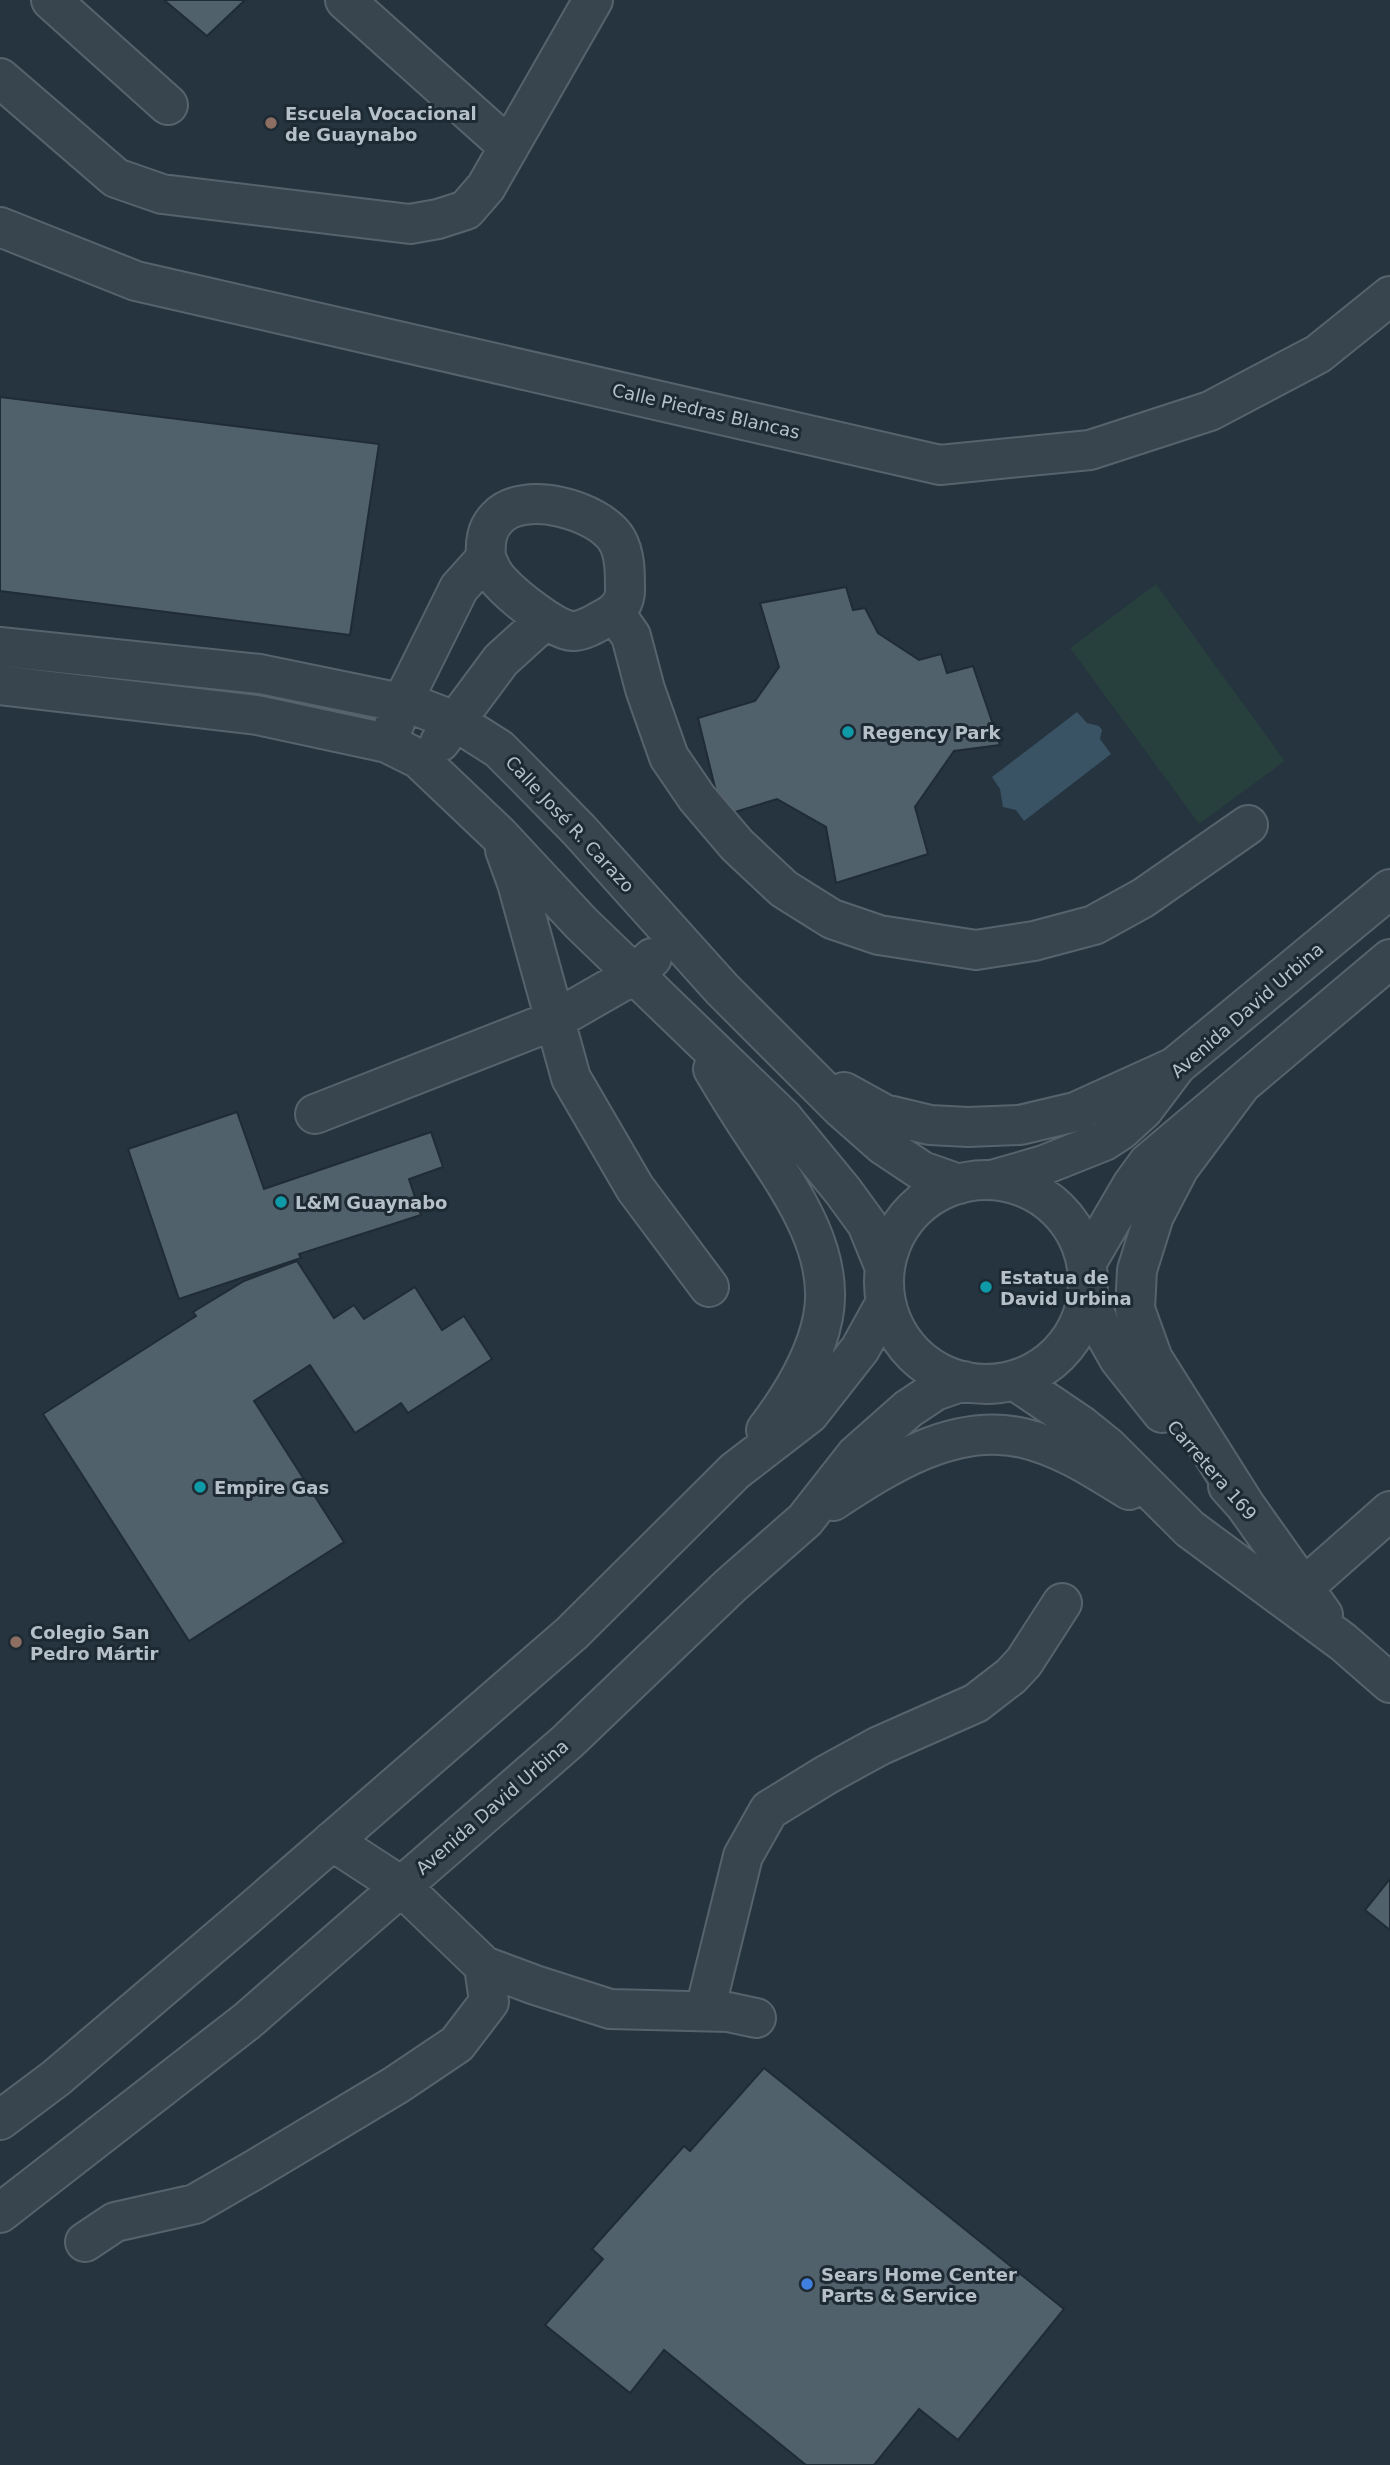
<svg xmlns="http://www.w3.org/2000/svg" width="1390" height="2465" font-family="'DejaVu Sans',sans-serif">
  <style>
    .green { fill: #273f3d }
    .water { fill: #3a5364 }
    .building { fill: #51616b; stroke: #202c35; stroke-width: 2 }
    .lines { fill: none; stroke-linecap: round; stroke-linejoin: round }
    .minor-casing { stroke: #57636c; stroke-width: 42 }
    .minor { stroke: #39454e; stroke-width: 38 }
    .education-dot { fill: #8d6e63; stroke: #1e2a33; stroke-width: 2.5 }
    .culture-dot { fill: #0f9aa8; stroke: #1e2a33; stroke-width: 2.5 }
    .shop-dot { fill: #3f7fe0; stroke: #1e2a33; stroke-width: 2.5 }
    .labels { text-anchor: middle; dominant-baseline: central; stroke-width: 6; stroke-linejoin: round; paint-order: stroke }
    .poi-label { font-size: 18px; font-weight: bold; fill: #b5c0c9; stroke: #1e2a33; text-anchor: start }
    .street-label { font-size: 18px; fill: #b5c0c9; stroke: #1e2a33 }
  </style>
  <rect width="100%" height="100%" fill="#25343e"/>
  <path class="green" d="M 1156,584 L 1285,761 L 1199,824 L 1070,648 Z"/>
  <path class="water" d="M 1077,712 L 1087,723 L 1099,726 L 1102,730 L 1100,739 L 1111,754 L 1024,821 L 1016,810 L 1003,807 L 1000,789 L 992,777 Z"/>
  <path class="building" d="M 164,0 L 245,0 L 207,36 Z
    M 0,397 L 379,444 L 350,635 L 0,591 Z
    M 846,587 L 853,610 L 865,608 L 878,633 L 919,660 L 941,654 L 947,673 L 973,666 L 1000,745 L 954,751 L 915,807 L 928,854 L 836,883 L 826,827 L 777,799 L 722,816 L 698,718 L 755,701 L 779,667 L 760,603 Z
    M 237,1112 L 264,1189 L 431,1132 L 443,1167 L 409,1179 L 421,1215 L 299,1254 L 301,1258 L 179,1299 L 128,1149 Z
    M 297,1261 L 334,1318 L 354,1305 L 364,1319 L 415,1287 L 442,1330 L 464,1316 L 492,1359 L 408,1413 L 401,1403 L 355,1433 L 310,1365 L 254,1401 L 344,1542 L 189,1641 L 43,1414 L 196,1316 L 193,1312 L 244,1281 Z
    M 1390,1879 L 1390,1930 L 1365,1910 Z
    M 764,2068 L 1064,2309 L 958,2440 L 919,2409 L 874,2465 L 806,2465 L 664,2350 L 630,2393 L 545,2325 L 603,2259 L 592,2249 L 684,2146 L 690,2151 Z"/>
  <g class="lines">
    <g class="minor-casing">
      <path id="minor" d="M 51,0 L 168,105
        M 345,0 L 509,147
        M 0,78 L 116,178 L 162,194 L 410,224 L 438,219 L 466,210 L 486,187 L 593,0
        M 0,227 L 136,281 L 940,465 L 1090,450 L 1210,411 L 1318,354 L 1390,296
        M 615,613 L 631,636 L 645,689 L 669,757 L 697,798 L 737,845 L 784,889 L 832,919 L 879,935 L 976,950 L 1034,941 L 1094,925 L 1143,898 L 1248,825
        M 0,647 L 260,674 L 416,706 L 455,721 L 499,749 L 523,773 L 579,830 L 722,989 L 841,1108 L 883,1145 L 922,1171 L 959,1184
        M 0,685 L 257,715 L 387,743 L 419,759 L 499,835 L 581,923 L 783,1118 L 843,1191 L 867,1224 L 885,1268
        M 394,725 L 402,703 L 459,588 L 486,558 C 485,543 486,529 497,518 C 523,489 599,510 617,540 C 625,554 625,572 625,587 C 626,601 619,611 607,617 C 598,622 584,631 573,631 C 554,631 508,592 496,577 C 491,571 489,564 486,558
        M 440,742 L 501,660 L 545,620
        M 505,850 L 517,883 L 571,1078 L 635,1188 L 709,1287
        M 713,1069 C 726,1091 739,1112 753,1133 C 787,1185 836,1250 823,1317 C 815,1359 791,1397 766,1430
        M 1241,1085 L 1179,1168 L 1154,1216 L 1137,1270 L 1135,1309 L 1153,1359 L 1245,1505
        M 844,1092 L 884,1114 L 930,1125 L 968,1127 L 1020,1125 L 1075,1112 L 1172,1068
        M 315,1114 L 555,1020 L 635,974 L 652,958
        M 992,1180 L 1044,1165 L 1104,1141 L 1121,1130 L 1143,1110 L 1177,1065 L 1390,889
        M884 1282a102 102 0 1 1 204 0a102 102 0 1 1-204 0Z
        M 1087,1262 L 1132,1185 L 1148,1163 L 1390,959
        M 1087,1296 L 1102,1329 L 1119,1359 L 1162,1413
        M 1014,1380 L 1082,1426 L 1108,1447 L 1190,1529 L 1343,1642 L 1390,1683
        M 1228,1486 L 1245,1505 L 1323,1615
        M 833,1501 C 888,1465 954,1422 1023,1438 C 1062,1447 1095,1469 1129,1490
        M 1304,1587 L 1390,1511
        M 332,1841 L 401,1886 L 484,1966 L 535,1985 L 610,2009 L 728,2012 L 756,2018
        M 705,2010 L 743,1856 L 769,1810 L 826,1775 L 879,1746 L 976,1703 L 1011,1676 L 1024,1662 L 1062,1603
        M 0,2120 L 56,2078 L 245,1917 L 572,1633 L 735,1471 L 809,1414 L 860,1349 L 886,1302
        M 0,2213 L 247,2021 L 567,1742 L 731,1585 L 805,1520 L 856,1455 L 908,1409 L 935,1391 L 964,1381
        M 85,2242 L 115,2222 L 195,2204 L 254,2170 L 396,2085 L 457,2044 L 489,2002 L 484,1966"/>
    </g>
    <use href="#minor" class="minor"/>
  </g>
  <g class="education-dot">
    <circle cx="271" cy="123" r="7"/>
    <circle cx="16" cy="1642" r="7"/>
  </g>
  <g class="culture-dot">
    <circle cx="848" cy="732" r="7"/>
    <circle cx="281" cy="1202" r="7"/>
    <circle cx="986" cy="1287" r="7"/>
    <circle cx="200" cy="1487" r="7"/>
  </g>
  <circle class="shop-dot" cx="807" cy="2284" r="7"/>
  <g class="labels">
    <g class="poi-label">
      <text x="285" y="113">Escuela Vocacional<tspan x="285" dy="21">de Guaynabo</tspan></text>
      <text x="862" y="732">Regency Park</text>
      <text x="295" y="1202">L&amp;M Guaynabo</text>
      <text x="1000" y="1277">Estatua de<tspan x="1000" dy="21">David Urbina</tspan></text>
      <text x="214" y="1487">Empire Gas</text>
      <text x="30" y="1632">Colegio San<tspan x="30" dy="21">Pedro Mártir</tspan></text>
      <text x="821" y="2274">Sears Home Center<tspan x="821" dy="21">Parts &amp; Service</tspan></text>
    </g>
    <g class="street-label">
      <text transform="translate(706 411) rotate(13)">Calle Piedras Blancas</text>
      <text transform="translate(570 824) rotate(47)">Calle José R. Carazo</text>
      <text transform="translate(1247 1010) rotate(-41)">Avenida David Urbina</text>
      <text transform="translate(1212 1470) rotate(49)">Carretera 169</text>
      <text transform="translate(492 1807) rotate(-41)">Avenida David Urbina</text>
    </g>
  </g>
</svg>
